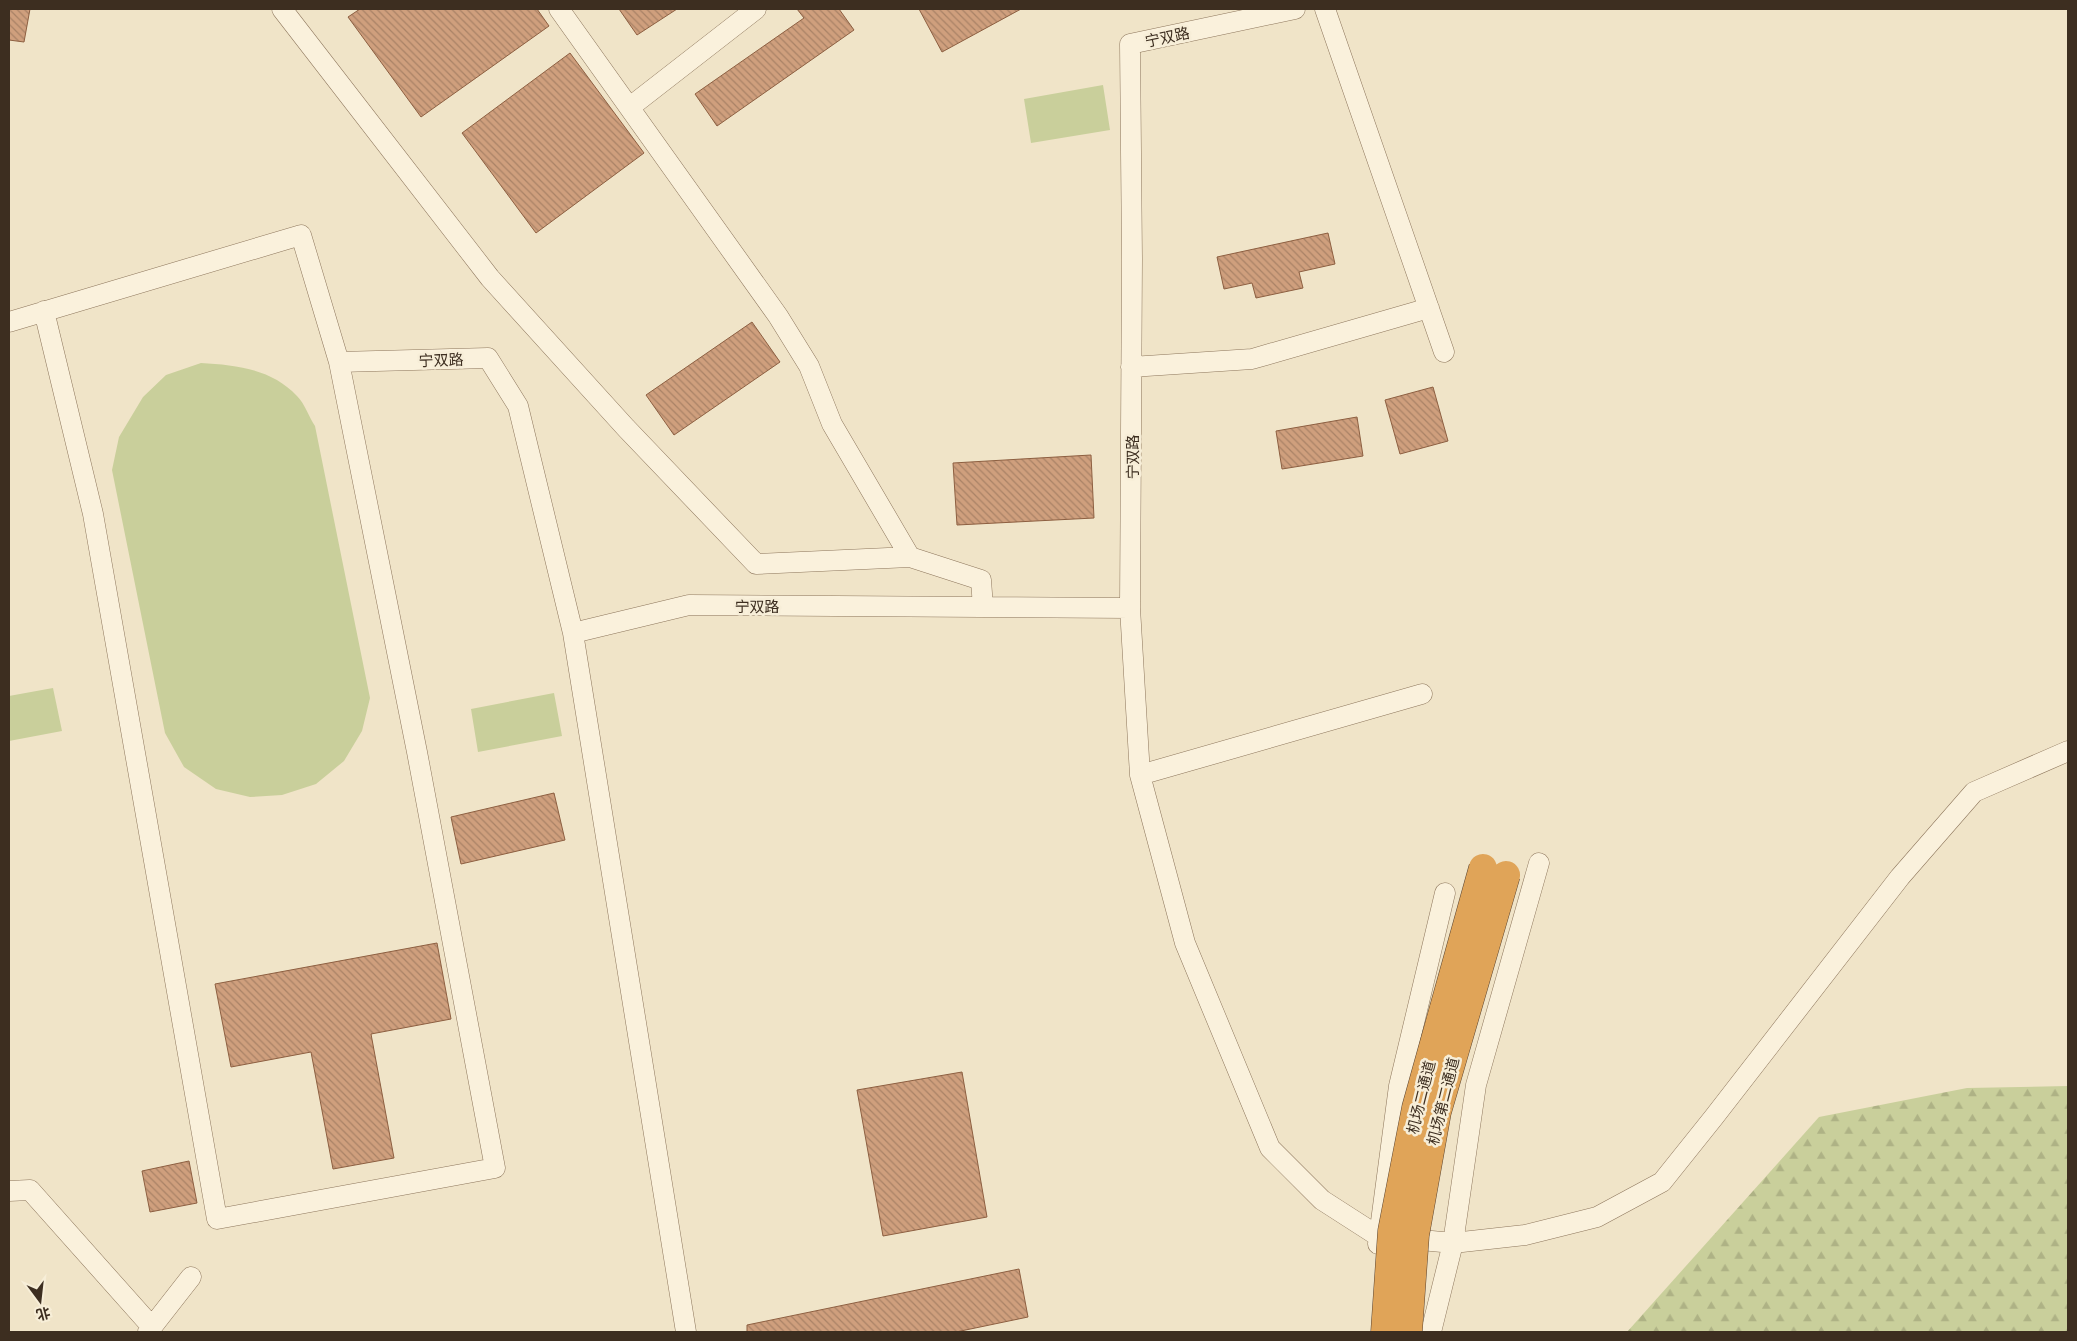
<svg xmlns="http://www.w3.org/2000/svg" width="2077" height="1341" font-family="Georgia,'Noto Sans SC',serif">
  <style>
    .forest { fill: url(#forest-firs) }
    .garden { fill: #c9cf9b }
    .building { fill: url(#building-back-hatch); stroke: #8d5f41 }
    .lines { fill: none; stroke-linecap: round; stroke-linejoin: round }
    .minor-casing { stroke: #8d765c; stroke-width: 21 }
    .minor { stroke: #faf1dc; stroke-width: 20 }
    .highway-bridge-casing { stroke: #5b4430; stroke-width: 29; stroke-linecap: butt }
    .highway-bridge { stroke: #e0a458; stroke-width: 28 }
    .labels { text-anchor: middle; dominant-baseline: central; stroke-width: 5; stroke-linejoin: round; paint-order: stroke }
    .street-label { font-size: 15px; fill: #3d2e20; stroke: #f7eed8 }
  </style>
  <defs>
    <pattern id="forest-firs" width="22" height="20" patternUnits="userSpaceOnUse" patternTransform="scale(1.25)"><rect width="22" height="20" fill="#c9cf9b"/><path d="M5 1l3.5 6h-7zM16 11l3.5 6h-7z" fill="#aeb285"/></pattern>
    <pattern id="building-back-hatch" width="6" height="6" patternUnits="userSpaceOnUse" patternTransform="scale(1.25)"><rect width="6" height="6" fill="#cf9f7d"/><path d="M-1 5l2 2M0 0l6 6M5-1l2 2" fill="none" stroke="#a98266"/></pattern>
  </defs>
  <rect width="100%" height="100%" fill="#f0e4c8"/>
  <path class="forest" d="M 2068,1086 L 2068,1332 L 1627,1332 L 1819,1117 L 1967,1088 Z"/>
  <path class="garden" d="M 1103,85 L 1110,130 L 1031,143 L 1024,99 Z
    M 201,363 C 236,365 272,369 297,396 C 305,404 309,417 315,426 L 370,698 L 362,731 L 344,761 L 316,784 L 282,795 L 250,797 L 216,789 L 184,767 L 165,733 L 112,470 L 119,437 L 143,397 L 166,375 Z
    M 53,688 L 62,731 L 9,741 L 9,696 Z
    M 554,693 L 562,736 L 478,752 L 471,709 Z"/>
  <path class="building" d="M 9,9 L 30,9 L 24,42 L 9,40 Z
    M 360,9 L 537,9 L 549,26 L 421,117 L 348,17 Z
    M 619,9 L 677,9 L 637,35 Z
    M 797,9 L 839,9 L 854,30 L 717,126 L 695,94 L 804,18 Z
    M 919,9 L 1021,9 L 942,52 Z
    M 570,53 L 644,153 L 536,233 L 462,133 Z
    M 1328,233 L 1335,264 L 1299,272 L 1303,288 L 1256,298 L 1252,283 L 1224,289 L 1217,257 Z
    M 752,322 L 780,362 L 674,435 L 646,395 Z
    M 1433,387 L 1448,441 L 1400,454 L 1385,400 Z
    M 1357,417 L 1363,456 L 1282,469 L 1276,431 Z
    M 1091,455 L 1094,518 L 957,525 L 953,463 Z
    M 554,793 L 565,840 L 461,864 L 451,817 Z
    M 437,943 L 451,1019 L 371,1034 L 394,1158 L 333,1169 L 311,1052 L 231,1067 L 215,984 Z
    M 962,1072 L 987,1217 L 883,1236 L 857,1090 Z
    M 189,1161 L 197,1203 L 150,1212 L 142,1171 Z
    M 1019,1269 L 1028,1317 L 956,1332 L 747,1332 L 747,1325 Z"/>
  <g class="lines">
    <g class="minor-casing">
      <path id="minor" d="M 282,9 L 490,278 L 626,428 L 756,564 L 910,557 L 981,580 L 983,607
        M 559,9 L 778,316 L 809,366 L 832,424 L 910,557
        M 1325,9 L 1444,352
        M 630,107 L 756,9
        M 44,311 L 93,514 L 217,1219 L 495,1168 L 417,752 L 339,362
        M 9,322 L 301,235 L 339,362 L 488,358 L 518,406 L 573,633 L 689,605 L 1130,608 L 1132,259 L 1130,44 L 1295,9
        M 1131,367 L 1252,359 L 1429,308
        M 1130,608 L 1140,775 L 1185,943 L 1270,1148 L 1322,1200 L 1378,1236 L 1453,1243 L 1525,1235 L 1597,1217 L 1662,1182 L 1714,1117 L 1900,877 L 1974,792 L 2068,751
        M 573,633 L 686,1332
        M 1140,775 L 1422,694
        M 9,1191 L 30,1190 L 152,1327
        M 1378,1244 L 1399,1086 L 1445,893
        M 148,1332 L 191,1277
        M 1431,1332 L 1453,1243 L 1476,1085 L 1539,863"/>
    </g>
    <use href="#minor" class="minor"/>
    <g class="highway-bridge-casing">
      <path id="highway-bridge" d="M 1385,1332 L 1392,1231 L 1416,1108 L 1483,868
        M 1408,1332 L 1415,1235 L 1437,1112 L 1506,875"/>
    </g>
    <use href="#highway-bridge" class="highway-bridge"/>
  </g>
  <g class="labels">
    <g class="street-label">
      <text transform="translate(1167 36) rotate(-12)">宁双路</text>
      <text transform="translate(441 359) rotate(-2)">宁双路</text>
      <text transform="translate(1131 457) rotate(-90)">宁双路</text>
      <text x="757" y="605">宁双路</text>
      <text transform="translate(1420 1097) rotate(-76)">机场二通道</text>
      <text transform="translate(1442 1101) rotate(-76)">机场第二通道</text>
    </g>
  </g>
  <rect width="2077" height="1341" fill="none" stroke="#3d2e20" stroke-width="20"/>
  <g transform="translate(40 1301) rotate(165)" stroke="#f7eed8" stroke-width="4" paint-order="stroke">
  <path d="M0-4L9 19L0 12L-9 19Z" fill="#3d2e20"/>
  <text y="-8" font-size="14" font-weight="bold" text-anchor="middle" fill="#3d2e20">北</text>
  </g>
</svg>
